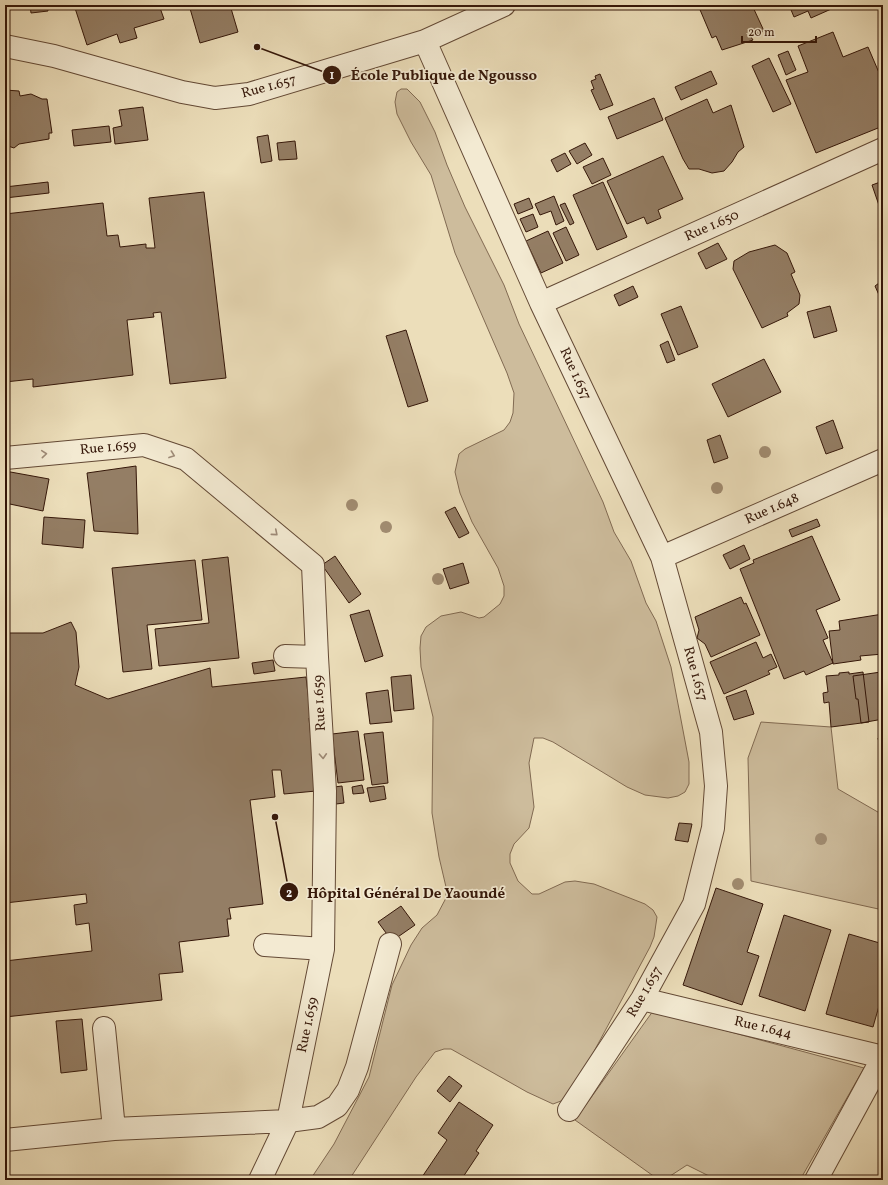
<svg xmlns="http://www.w3.org/2000/svg" width="888" height="1185" font-family="Vollkorn,serif">
  <style>
    .green { fill: #cdbc9c; stroke: #816a52 }
    .building { fill: #947e65; stroke: #351709 }
    .lines { fill: none; stroke-linecap: round; stroke-linejoin: round }
    .minor-casing { stroke: #634935; stroke-width: 24 }
    .minor { stroke: #f3ead2; stroke-width: 22 }
    .tree { fill: #a18c71 }
    .oneway { stroke: #9e8b78 }
    .labels { text-anchor: middle; dominant-baseline: central; stroke-width: 3.5; stroke-linejoin: round; paint-order: stroke }
    .street-label { font-size: 14px; fill: #351709; stroke: #f3ead2 }
    .leader { fill: none; stroke: #351709; stroke-width: 1.5 }
    .callout-dot { fill: #351709; stroke: #f3ead2; stroke-width: 1.5 }
    .mark-label { font-size: 12px; text-anchor: middle; font-weight: bold; fill: #fff }
    .callout-label { font-size: 15px; text-anchor: middle; font-weight: bold; fill: #351709; stroke: #f3ead2; stroke-width: 3.5; stroke-linejoin: round; paint-order: stroke }
  </style>
  <rect width="100%" height="100%" fill="#ecdeba"/>
  <filter id="stains"><feTurbulence type="fractalNoise" baseFrequency=".005" numOctaves="4"/><feColorMatrix values="0 0 0 0 .2 0 0 0 0 .09 0 0 0 0 .02 0 0 0 .5 -.17"/></filter>
  <radialGradient id="worn" r=".72"><stop offset=".6" stop-color="#630" stop-opacity="0"/><stop offset="1" stop-color="#630" stop-opacity=".3"/></radialGradient>
  <path class="green" d="M 401,89 L 407,89 L 420,102 L 435,132 L 447,165 L 465,207 L 504,285 L 519,324 L 603,502 L 614,532 L 631,561 L 646,603 L 656,621 L 671,667 L 689,762 L 689,784 L 685,792 L 678,796 L 668,798 L 645,795 L 627,787 L 553,742 L 543,738 L 534,738 L 529,763 L 534,807 L 529,828 L 514,844 L 510,854 L 510,863 L 518,881 L 532,894 L 539,894 L 565,882 L 575,881 L 594,884 L 645,904 L 653,910 L 657,917 L 654,937 L 650,947 L 576,1085 L 561,1101 L 553,1104 L 527,1092 L 451,1049 L 444,1049 L 435,1052 L 416,1077 L 349,1180 L 310,1180 L 334,1144 L 369,1077 L 392,985 L 411,945 L 422,928 L 437,915 L 446,898 L 446,887 L 439,857 L 432,813 L 433,717 L 421,667 L 420,648 L 421,636 L 426,627 L 441,616 L 461,612 L 479,618 L 484,617 L 500,604 L 504,596 L 504,586 L 498,568 L 472,522 L 460,493 L 455,472 L 459,454 L 465,449 L 504,430 L 510,422 L 513,413 L 514,393 L 507,373 L 455,253 L 431,175 L 411,142 L 397,114 L 395,102 L 397,92 Z
    M 761,722 L 831,727 L 838,789 L 883,815 L 883,910 L 751,881 L 748,758 Z
    M 653,1011 L 864,1068 L 800,1180 L 717,1180 L 687,1165 L 664,1180 L 659,1180 L 575,1120 Z"/>
  <path class="building" d="M 30,5 L 47,5 L 48,11 L 31,13 Z
    M 74,5 L 159,5 L 164,19 L 134,28 L 137,38 L 120,43 L 117,34 L 87,45 Z
    M 189,5 L 230,5 L 238,32 L 200,43 Z
    M 698,5 L 752,5 L 764,31 L 751,37 L 753,40 L 722,50 L 716,36 L 712,38 Z
    M 789,5 L 838,5 L 838,6 L 811,18 L 808,11 L 794,17 Z
    M 833,32 L 843,57 L 868,47 L 883,82 L 883,126 L 816,153 L 786,80 L 808,72 L 798,46 Z
    M 788,51 L 796,70 L 786,75 L 778,55 Z
    M 769,58 L 791,104 L 773,112 L 752,66 Z
    M 711,71 L 717,84 L 681,100 L 675,87 Z
    M 600,74 L 613,105 L 600,110 L 591,90 L 594,89 L 591,81 L 596,79 L 595,76 Z
    M 5,90 L 19,91 L 20,96 L 31,94 L 42,99 L 47,99 L 52,133 L 49,133 L 49,139 L 19,144 L 14,148 L 5,145 Z
    M 654,98 L 663,120 L 617,139 L 608,117 Z
    M 707,99 L 713,113 L 731,105 L 744,147 L 738,152 L 732,162 L 724,171 L 712,173 L 699,169 L 689,169 L 683,159 L 665,118 Z
    M 143,107 L 148,140 L 115,144 L 113,128 L 122,126 L 119,110 Z
    M 109,126 L 111,142 L 74,146 L 72,130 Z
    M 268,135 L 272,161 L 261,163 L 257,137 Z
    M 295,141 L 297,159 L 279,160 L 277,143 Z
    M 585,143 L 592,155 L 577,164 L 569,151 Z
    M 565,153 L 571,164 L 557,172 L 551,160 Z
    M 663,156 L 683,199 L 658,210 L 661,218 L 647,224 L 644,217 L 627,224 L 607,181 Z
    M 603,158 L 611,175 L 592,184 L 583,167 Z
    M 883,181 L 883,217 L 872,185 Z
    M 48,182 L 49,193 L 5,198 L 5,187 Z
    M 603,182 L 627,237 L 597,250 L 573,195 Z
    M 204,192 L 226,378 L 170,384 L 161,312 L 153,313 L 154,317 L 127,320 L 133,375 L 33,387 L 33,379 L 5,382 L 5,214 L 103,203 L 107,236 L 118,235 L 120,247 L 146,244 L 146,248 L 155,248 L 149,198 Z
    M 554,196 L 564,221 L 556,225 L 551,211 L 540,215 L 535,204 Z
    M 529,198 L 533,208 L 518,214 L 514,204 Z
    M 565,203 L 574,223 L 570,225 L 560,205 Z
    M 533,214 L 538,227 L 526,232 L 520,219 Z
    M 566,227 L 579,255 L 566,261 L 553,233 Z
    M 548,231 L 563,263 L 541,273 L 526,241 Z
    M 718,243 L 727,259 L 706,269 L 698,253 Z
    M 775,245 L 787,253 L 795,272 L 791,274 L 800,295 L 799,304 L 787,313 L 788,316 L 762,328 L 733,269 L 734,261 L 749,252 Z
    M 883,280 L 883,304 L 875,286 Z
    M 633,286 L 638,297 L 619,306 L 614,295 Z
    M 681,306 L 698,347 L 678,355 L 661,314 Z
    M 830,306 L 837,331 L 814,338 L 807,312 Z
    M 406,330 L 428,401 L 408,407 L 386,336 Z
    M 668,341 L 675,360 L 667,363 L 660,345 Z
    M 764,359 L 781,392 L 728,417 L 712,384 Z
    M 833,420 L 843,448 L 826,454 L 816,427 Z
    M 720,435 L 728,458 L 714,463 L 707,440 Z
    M 136,466 L 138,534 L 94,531 L 87,473 Z
    M 5,471 L 49,479 L 43,511 L 5,503 Z
    M 455,507 L 469,533 L 459,538 L 445,512 Z
    M 44,517 L 85,520 L 83,548 L 42,544 Z
    M 817,519 L 820,526 L 792,537 L 789,530 Z
    M 812,536 L 840,600 L 816,610 L 828,638 L 823,640 L 833,663 L 806,675 L 804,671 L 784,679 L 740,569 L 754,563 L 753,560 Z
    M 744,545 L 750,559 L 730,569 L 723,555 Z
    M 335,556 L 361,594 L 349,603 L 322,565 Z
    M 228,557 L 239,658 L 159,666 L 155,629 L 209,623 L 202,560 Z
    M 195,560 L 202,620 L 147,625 L 152,669 L 123,672 L 112,568 Z
    M 463,563 L 469,583 L 450,589 L 443,569 Z
    M 741,597 L 744,604 L 746,603 L 760,635 L 711,657 L 705,644 L 697,638 L 699,630 L 695,617 Z
    M 369,610 L 383,656 L 365,662 L 350,615 Z
    M 883,614 L 883,654 L 860,656 L 861,660 L 833,664 L 829,631 L 840,630 L 839,621 Z
    M 71,622 L 76,632 L 79,667 L 75,685 L 108,699 L 210,668 L 212,687 L 306,677 L 311,718 L 309,718 L 316,791 L 284,794 L 281,770 L 272,770 L 275,797 L 250,800 L 263,904 L 229,908 L 231,919 L 227,919 L 229,936 L 179,942 L 183,972 L 159,974 L 162,1000 L 5,1017 L 5,961 L 92,951 L 89,923 L 76,925 L 74,905 L 87,903 L 86,894 L 5,903 L 5,633 L 43,633 Z
    M 756,642 L 763,658 L 771,654 L 777,667 L 768,671 L 770,674 L 724,694 L 710,662 Z
    M 273,660 L 275,671 L 254,674 L 252,663 Z
    M 880,670 L 883,670 L 883,719 L 861,723 L 858,699 L 856,699 L 853,676 L 881,672 Z
    M 849,672 L 849,674 L 863,672 L 869,722 L 831,727 L 829,702 L 824,703 L 823,693 L 828,692 L 826,676 L 839,675 L 839,673 Z
    M 411,675 L 414,709 L 394,711 L 391,677 Z
    M 388,690 L 392,722 L 370,724 L 366,693 Z
    M 746,690 L 754,714 L 734,720 L 726,697 Z
    M 358,731 L 364,780 L 338,783 L 332,734 Z
    M 383,732 L 388,783 L 372,785 L 364,734 Z
    M 883,737 L 883,763 L 878,738 Z
    M 362,785 L 364,793 L 353,794 L 352,787 Z
    M 342,786 L 344,803 L 336,804 L 334,787 Z
    M 384,786 L 386,799 L 370,802 L 367,788 Z
    M 679,823 L 692,824 L 688,842 L 675,840 Z
    M 716,888 L 763,904 L 747,952 L 759,956 L 742,1005 L 683,985 Z
    M 401,906 L 415,925 L 392,941 L 378,922 Z
    M 784,915 L 831,930 L 805,1011 L 759,996 Z
    M 849,934 L 883,944 L 883,992 L 873,1027 L 826,1014 Z
    M 82,1019 L 87,1070 L 61,1073 L 56,1021 Z
    M 449,1076 L 462,1086 L 450,1102 L 437,1091 Z
    M 459,1102 L 493,1125 L 476,1151 L 479,1153 L 461,1180 L 420,1180 L 447,1140 L 438,1133 Z"/>
  <g class="lines">
    <g class="minor-casing">
      <path id="minor" d="M 425,41 L 504,5
        M 5,46 L 54,56 L 182,92 L 215,98 L 249,94 L 425,41 L 541,303 L 662,557 L 711,732 L 716,786 L 713,828 L 694,904 L 642,999 L 569,1110
        M 541,303 L 883,149
        M 5,458 L 144,445 L 186,459 L 313,565 L 317,657 L 325,791 L 323,949 L 288,1121 L 260,1180
        M 662,557 L 883,460
        M 285,656 L 317,657
        M 265,945 L 323,949
        M 642,999 L 883,1057
        M 104,1028 L 114,1129
        M 5,1140 L 114,1129 L 288,1121 L 318,1117 L 337,1106 L 348,1090 L 357,1067 L 390,944
        M 816,1180 L 883,1057"/>
    </g>
    <use href="#minor" class="minor"/>
  </g>
  <g class="tree">
    <circle cx="765" cy="452" r="6"/>
    <circle cx="717" cy="488" r="6"/>
    <circle cx="352" cy="505" r="6"/>
    <circle cx="386" cy="527" r="6"/>
    <circle cx="438" cy="579" r="6"/>
    <circle cx="821" cy="839" r="6"/>
    <circle cx="738" cy="884" r="6"/>
  </g>
  <defs><path id="oneway-chevron" d="M-2-3.5L2.5 0L-2 3.5" fill="none" stroke-width="1.6" stroke-linecap="round" stroke-linejoin="round"/></defs>
  <g class="oneway">
    <use href="#oneway-chevron" transform="translate(44 454) rotate(-5)"/>
    <use href="#oneway-chevron" transform="translate(172 455) rotate(20)"/>
    <use href="#oneway-chevron" transform="translate(275 533) rotate(40)"/>
    <use href="#oneway-chevron" transform="translate(323 756) rotate(87)"/>
  </g>
  <g class="labels">
    <g class="street-label">
      <text transform="translate(269 87) rotate(-15)">Rue 1.657</text>
      <text transform="translate(712 226) rotate(-24)">Rue 1.650</text>
      <text transform="translate(575 374) rotate(65)">Rue 1.657</text>
      <text transform="translate(108 448) rotate(-5)">Rue 1.659</text>
      <text transform="translate(772 509) rotate(-24)">Rue 1.648</text>
      <text transform="translate(695 674) rotate(74)">Rue 1.657</text>
      <text transform="translate(320 703) rotate(-93)">Rue 1.659</text>
      <text transform="translate(645 992) rotate(-60)">Rue 1.657</text>
      <text transform="translate(308 1025) rotate(-78)">Rue 1.659</text>
      <text transform="translate(763 1028) rotate(13)">Rue 1.644</text>
    </g>
  </g>
  <path class="leader" d="M257 47L332 75M275 817L289 892"/>
  <g class="callout-dot">
    <circle cx="257" cy="47" r="4"/>
    <circle cx="275" cy="817" r="4"/>
    <circle cx="332" cy="75" r="10"/>
    <circle cx="289" cy="892" r="10"/>
  </g>
  <g class="mark-label">
    <text x="332" y="79">1</text>
    <text x="289" y="897">2</text>
  </g>
  <g class="callout-label">
    <text x="444" y="80">École Publique de Ngousso</text>
    <text x="406" y="898">Hôpital Général De Yaoundé</text>
  </g>
  <rect width="888" height="1185" fill="none" stroke="#ecdeba" stroke-width="20"/>
  <rect x="6" y="6" width="876" height="1173" fill="none" stroke="#351709" stroke-width="2"/>
  <rect x="10" y="10" width="868" height="1165" fill="none" stroke="#351709"/>
  <path d="M742 36v6h74v-6" fill="none" stroke="#351709" stroke-width="2"/>
  <text x="748" y="36" font-size="12" fill="#351709" stroke="#f3ead2" stroke-width="3" paint-order="stroke">20 m</text>
  <rect width="100%" height="100%" filter="url(#stains)"/>
  <rect width="100%" height="100%" fill="url(#worn)"/>
</svg>
